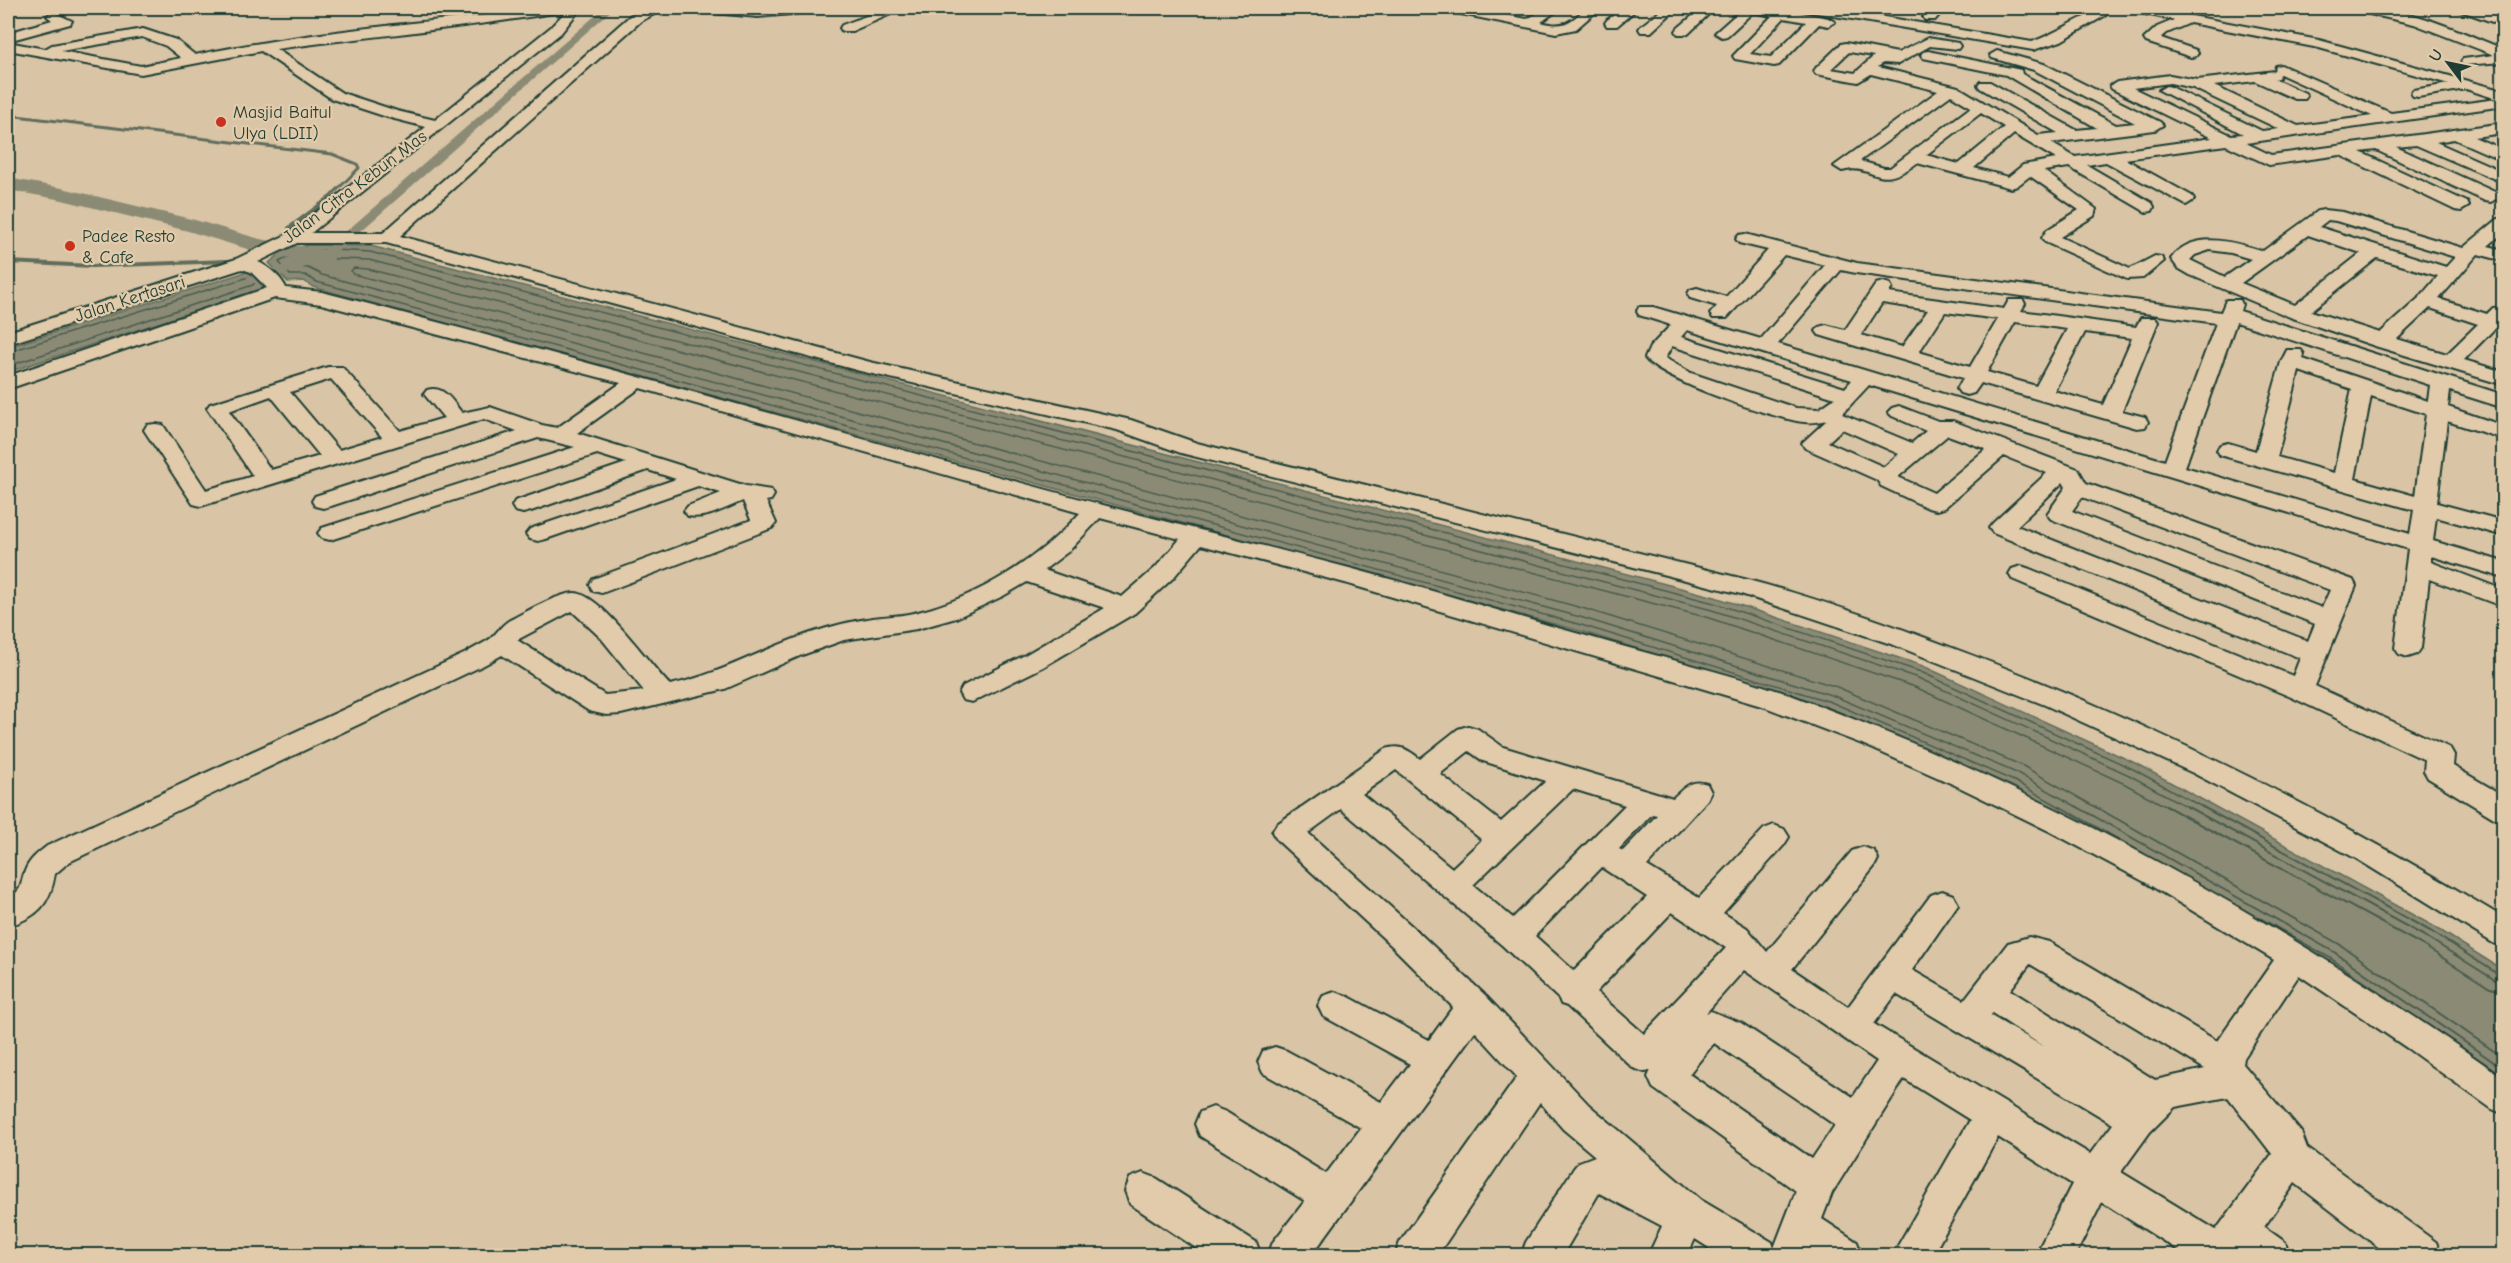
<svg xmlns="http://www.w3.org/2000/svg" width="2511" height="1263" font-family="'Comic Neue',sans-serif">
  <style>
    .water { fill: #8b8b75; stroke: #606c5b; stroke-width: 1.5 }
    .lines { fill: none; stroke-linecap: round; stroke-linejoin: round }
    .shore-far1 { stroke: #4a5c4e; stroke-width: 1.5 }
    .shore { stroke: #4a5c4e; stroke-width: 2 }
    .stream-far1 { stroke: #606c5b; stroke-width: 3 }
    .stream { stroke: #606c5b; stroke-width: 4 }
    .canal { fill: #8b8b75; fill-rule: evenodd }
    .river { fill: #8b8b75; fill-rule: evenodd }
    .minor-casing { stroke: #1f3d34; stroke-width: 4 }
    .minor { fill: #e1cbaa; fill-rule: evenodd }
    .poi-dot { fill: #c8321e; stroke: #e1cbaa; stroke-width: 2 }
    .labels { text-anchor: middle; dominant-baseline: central; stroke-width: 4.5; stroke-linejoin: round; paint-order: stroke }
    .far-poi-label { font-size: 18px; fill: #1f3d34; stroke: #e1cbaa; text-anchor: start }
    .far-street-label { font-size: 18px; fill: #1f3d34; stroke: #e1cbaa }
  </style>
  <rect width="100%" height="100%" fill="#d9c5a5"/>
  <filter id="ink" filterUnits="userSpaceOnUse"><feTurbulence type="fractalNoise" baseFrequency=".0167" numOctaves="2"/><feDisplacementMap in="SourceGraphic" scale="12" xChannelSelector="R" yChannelSelector="G"/><feConvolveMatrix kernelMatrix="1 2 1 2 8 2 1 2 1" color-interpolation-filters="sRGB"/></filter>
  <g filter="url(#ink)">
    <path class="water" d="M 309,245 L 371,246 L 1715,597 L 1923,666 L 2135,763 L 2435,927 L 2503,970 L 2503,1086 L 2327,963 L 2012,786 L 1829,708 L 1577,630 L 313,287 L 304,281 L 288,282 L 269,263 C 281,251 294,248 309,245 Z
      M 252,270 L 268,287 L 8,372 L 8,347 Z"/>
    <g class="lines">
      <path class="shore-far1" d="M 8,352 L 249,277 L 255,282 L 253,285 L 8,366
        M 2062,808 L 2014,781 L 1831,702 L 1578,624 L 317,282 L 305,275 L 290,275 L 279,262 C 307,246 339,250 370,252 L 1714,603 L 1921,672 L 2133,769 L 2204,808
        M 2079,808 L 2019,774 L 1834,696 L 1580,617 L 322,275 L 308,268 L 297,267 L 295,263 L 311,258 L 369,260 L 1712,610 L 1918,678 L 2129,775 L 2189,808
        M 2097,808 L 2023,766 L 1837,687 L 1582,608 L 353,274 L 351,271 L 354,268 L 368,269 L 1709,618 L 1915,687 L 2125,784 L 2169,808"/>
      <path class="shore" d="M 2059,806 L 2143,853
        M 2076,806 L 2334,952 L 2504,1069
        M 2094,806 L 2339,944 L 2504,1058
        M 2166,806 L 2424,946 L 2490,988 L 2504,991
        M 2186,806 L 2428,938 L 2495,980 L 2504,982
        M 2201,806 L 2432,932 L 2498,974 L 2504,975
        M 2260,918 L 2330,958 L 2389,999"/>
      <path class="stream-far1" d="M 8,115 L 332,154 L 357,164 L 359,168 L 327,200"/>
      <path class="stream" d="M 289,228 L 329,198
        M 8,262 L 93,266 L 228,261"/>
      <path class="canal" d="M 604,8 L 614,8 L 328,260 L 257,283 L 247,283 L 246,280 L 247,277 L 320,254 Z"/>
      <path class="river" d="M 8,178 L 62,188 L 195,220 L 260,239 L 324,250 L 332,252 L 335,257 L 332,262 L 324,264 L 257,252 L 188,231 L 62,200 L 8,190 Z"/>
      <g class="minor-casing">
        <path id="minor" d="M 540,8 L 566,8 L 560,12 C 466,28 371,36 276,49 L 342,93 L 397,111 L 435,120 L 551,27 L 569,8 L 581,8 L 561,33 L 311,233 L 383,233 L 631,15 L 646,8 L 661,8 L 660,11 L 641,21 L 400,236 L 870,362 L 1131,420 L 1197,443 L 1748,580 C 1816,598 1884,622 1950,647 C 2145,719 2326,810 2504,918 L 2504,947 L 2493,943 L 2357,859 L 2193,773 L 2045,705 L 1894,645 L 1741,594 L 1181,453 L 1117,430 L 860,371 L 386,243 L 297,243 L 258,262 C 268,266 282,278 286,288 L 322,292 C 584,359 842,435 1103,505 C 1186,527 1270,547 1353,569 C 1433,590 1511,615 1590,637 C 1657,657 1727,672 1793,696 C 2048,790 2282,922 2504,1078 L 2504,1114 L 2492,1109 L 2407,1048 L 2299,975 L 2244,1058 L 2243,1064 L 2301,1132 L 2307,1148 L 2436,1242 L 2441,1256 L 2390,1256 L 2295,1183 L 2264,1227 L 2285,1242 L 2290,1256 L 2187,1256 L 2102,1202 L 2075,1256 L 2035,1256 L 2072,1184 L 1998,1137 L 1932,1256 L 1892,1256 L 1970,1120 L 1904,1079 L 1832,1193 L 1822,1219 L 1857,1242 L 1862,1256 L 1722,1256 L 1695,1239 L 1687,1256 L 1648,1256 L 1662,1226 L 1599,1193 L 1562,1256 L 1521,1256 L 1526,1242 L 1574,1168 L 1579,1162 L 1595,1156 L 1563,1129 L 1540,1102 L 1437,1256 L 1395,1256 L 1400,1242 L 1517,1077 L 1475,1031 L 1311,1256 L 1268,1256 L 1273,1242 L 1305,1201 L 1200,1136 L 1195,1124 L 1200,1112 L 1213,1107 L 1226,1112 L 1326,1174 L 1361,1128 L 1263,1073 L 1258,1062 L 1263,1051 L 1275,1047 L 1287,1051 L 1381,1102 L 1410,1064 L 1323,1016 L 1318,1006 L 1323,996 L 1335,992 L 1347,996 L 1429,1040 L 1453,1007 L 1393,947 L 1277,840 L 1272,832 L 1277,824 L 1386,749 C 1401,744 1408,750 1420,759 L 1458,729 L 1468,726 L 1478,729 L 1503,747 L 1673,798 C 1685,787 1691,779 1707,784 L 1711,792 L 1707,800 L 1647,866 L 1699,898 L 1764,829 L 1774,825 L 1784,829 L 1789,837 L 1784,845 L 1723,913 L 1747,928 L 1767,952 L 1852,851 L 1863,847 L 1874,851 L 1878,859 L 1874,867 L 1792,969 L 1848,1007 L 1931,895 L 1942,891 L 1953,895 L 1958,904 L 1912,970 L 1964,1000 L 2008,943 L 2029,937 L 2049,942 L 2217,1041 L 2274,960 L 2143,881 L 2051,832 L 1957,786 L 1862,744 L 1765,707 L 1345,583 L 1201,545 L 1173,578 L 1135,613 L 1043,667 L 972,702 L 963,700 L 959,693 L 963,686 L 1025,655 L 1105,608 L 1027,582 L 1003,596 L 956,618 L 917,629 L 844,640 L 802,655 L 725,689 L 621,714 L 606,715 L 589,711 L 502,655 L 484,665 L 69,862 L 55,874 C 50,904 38,917 8,926 L 8,898 C 24,889 19,887 25,871 C 29,860 38,853 47,846 L 466,653 C 473,648 483,644 490,639 C 497,633 501,625 510,620 C 526,612 557,594 574,593 C 600,592 651,667 670,685 C 721,674 762,649 811,633 C 831,626 852,621 873,618 C 888,616 903,616 918,612 C 978,597 1039,559 1080,513 L 640,388 L 577,433 L 746,486 L 771,490 L 774,495 L 771,500 L 766,501 L 776,523 L 772,528 L 602,593 L 593,591 L 590,585 L 593,579 L 751,520 L 743,501 C 727,507 706,520 688,516 L 684,511 L 688,506 L 721,493 L 698,486 L 546,539 L 538,541 L 530,539 L 526,534 L 530,529 L 676,479 L 648,470 L 531,511 L 523,513 L 515,511 L 512,506 L 515,501 L 626,463 L 597,454 L 330,540 L 322,538 L 318,533 L 322,528 L 575,447 L 538,438 L 331,506 L 323,508 L 315,506 L 312,501 L 315,496 L 517,431 L 484,419 L 201,506 L 193,504 L 144,430 L 147,425 L 155,424 L 163,425 L 206,490 L 253,476 L 207,408 L 210,404 L 328,367 L 342,367 L 400,431 L 444,418 L 424,394 L 427,390 C 444,385 452,401 462,413 L 490,407 L 542,425 L 557,428 L 621,383 L 321,304 L 275,298 L 8,389 L 8,376 L 267,288 L 251,272 L 242,269 L 8,344 L 8,332 L 236,259 L 288,234 L 426,127 L 387,117 L 332,99 L 261,51 L 141,74 L 8,50 L 8,42 L 45,49 L 52,45 L 143,29 L 176,40 L 195,55 C 258,42 322,33 386,26 C 437,20 489,16 540,8 ZM 142,37 L 166,46 L 181,58 L 141,66 L 61,51 ZM 331,379 L 382,437 L 339,450 L 290,392 ZM 271,396 L 320,456 L 271,470 L 229,411 ZM 1100,518 L 1180,539 L 1155,568 L 1122,597 L 1044,570 L 1069,551 ZM 572,611 L 601,638 L 644,691 L 605,695 L 517,640 ZM 1469,751 L 1483,761 L 1546,781 L 1501,822 L 1440,774 ZM 1396,770 L 1482,840 L 1452,868 L 1362,794 ZM 1573,789 L 1625,805 L 1513,918 L 1473,885 ZM 1341,809 L 1503,946 L 1559,999 L 1561,1004 L 1567,1006 L 1633,1068 L 1645,1072 L 1651,1070 L 1648,1077 L 1653,1088 L 1796,1191 L 1774,1248 L 1772,1242 L 1701,1200 L 1589,1105 L 1486,996 L 1415,929 L 1308,833 ZM 1652,814 L 1657,815 L 1623,851 L 1619,849 ZM 1601,867 L 1647,897 L 1574,971 L 1535,936 ZM 1672,912 L 1726,948 L 1644,1034 L 1596,992 ZM 2030,964 L 2205,1069 L 2155,1080 L 2010,990 ZM 1744,970 L 1877,1061 L 1853,1097 L 1741,1023 L 1711,1011 L 1706,1013 ZM 1896,994 L 2113,1124 L 2090,1154 L 1874,1024 ZM 1992,1013 L 2044,1047 L 1991,1016 ZM 1714,1043 L 1835,1125 L 1812,1159 L 1689,1074 ZM 2228,1097 L 2272,1154 L 2216,1230 L 2121,1172 L 2150,1132 L 2175,1107 Z
          M 696,8 L 819,8 L 813,12 L 758,17 L 702,12 Z
          M 870,8 L 893,8 L 898,11 L 852,31 L 842,31 L 840,28 L 842,25 L 877,12 Z
          M 1445,8 L 1468,8 L 1527,19 L 1547,8 L 1561,8 L 1541,22 C 1549,24 1557,26 1566,23 C 1581,17 1580,6 1600,8 L 1576,29 L 1556,33 L 1451,12 Z
          M 1624,8 L 1638,8 L 1617,26 L 1607,26 L 1605,23 L 1607,20 Z
          M 1664,8 L 1677,8 L 1651,32 L 1641,32 L 1639,29 L 1641,26 Z
          M 1702,8 L 1715,8 L 1688,34 L 1678,34 L 1676,31 L 1678,28 Z
          M 1743,8 L 1782,9 L 1828,18 L 1835,22 L 1828,26 L 1819,24 L 1779,65 L 1774,66 L 1735,59 L 1733,56 L 1772,16 L 1753,12 L 1727,36 L 1722,37 L 1715,33 ZM 1784,18 L 1806,22 L 1771,57 L 1750,54 Z
          M 1805,8 L 1831,8 L 2032,42 C 2054,34 2074,21 2095,12 L 2100,11 L 2106,15 L 2061,41 L 2033,50 L 1811,12 Z
          M 1932,8 L 1945,8 L 1935,20 L 1925,20 L 1923,17 Z
          M 2032,8 L 2060,8 C 2054,14 2038,14 2032,8 Z
          M 2130,8 L 2150,8 L 2319,40 L 2504,91 L 2504,106 L 2246,143 L 2271,155 L 2504,123 L 2504,133 L 2474,137 L 2504,150 L 2504,161 L 2454,139 L 2436,142 L 2504,172 L 2504,183 L 2416,145 L 2396,147 L 2497,193 L 2499,197 L 2491,202 L 2485,201 L 2376,150 L 2360,152 L 2467,202 L 2469,206 L 2461,211 L 2455,210 L 2340,155 L 2269,165 L 2226,145 L 2125,159 L 2192,196 L 2194,200 L 2186,205 L 2106,162 L 2087,165 L 2152,203 L 2154,207 L 2152,211 L 2146,212 L 2069,167 L 2044,171 L 2096,209 L 2094,216 L 2060,237 L 2130,269 L 2155,256 L 2161,257 L 2164,261 L 2143,278 L 2127,279 L 2045,242 L 2042,238 L 2047,230 L 2079,210 L 2030,176 L 2017,186 L 2011,188 L 1917,163 C 1875,194 1875,162 1842,171 L 1834,166 L 1938,91 L 1871,74 L 1858,82 L 1816,74 L 1814,71 L 1816,68 L 1841,44 L 1846,43 L 1898,53 L 1928,38 L 1958,43 L 1960,46 L 1958,49 L 1930,46 L 1898,64 L 1883,63 L 1878,67 L 1958,87 L 2038,135 L 2058,133 L 1980,88 L 1978,85 L 1980,82 L 1990,82 L 2076,130 L 2097,128 L 2006,75 L 1923,58 L 1921,55 L 1923,52 L 1928,51 L 2021,70 L 2022,74 L 2116,125 L 2135,123 L 2034,70 L 1992,58 L 1990,55 L 1997,51 L 2044,64 L 2160,122 L 2163,125 L 2155,130 L 2051,143 L 2075,157 L 2212,138 L 2112,89 L 2110,86 L 2117,82 L 2170,75 L 2197,80 L 2275,71 L 2276,66 L 2281,65 L 2391,113 L 2497,99 L 2466,89 L 2418,97 L 2413,96 L 2411,93 L 2413,90 L 2449,84 L 2319,48 L 2190,23 L 2167,33 L 2161,38 L 2196,50 L 2198,53 L 2196,56 L 2191,57 L 2146,42 L 2144,39 L 2157,27 L 2174,20 L 2131,11 ZM 1849,52 L 1874,56 L 1855,73 L 1831,69 ZM 2280,74 L 2372,116 L 2298,126 L 2214,86 L 2255,81 L 2295,99 L 2305,99 L 2307,96 L 2305,93 L 2274,79 L 2279,78 ZM 2170,83 L 2193,88 L 2279,129 L 2262,131 L 2171,87 L 2166,86 L 2159,90 L 2243,134 L 2231,135 L 2133,88 ZM 1951,95 L 1971,107 L 1890,168 L 1884,168 L 1860,161 ZM 1981,113 L 2004,127 L 1959,164 L 1926,155 ZM 2014,134 L 2056,159 L 2023,165 L 2008,177 L 1974,168 Z
          M 2355,8 C 2402,3 2460,32 2504,49 L 2504,62 L 2463,65 L 2461,62 L 2463,59 L 2494,55 L 2414,24 L 2356,11 Z
          M 2460,8 L 2477,8 L 2504,17 L 2504,26 L 2461,11 Z
          M 53,12 L 72,21 L 70,24 L 8,41 L 8,33 L 52,20 L 47,16 Z
          M 2324,210 L 2343,212 L 2463,248 L 2498,219 L 2504,218 L 2504,232 L 2488,246 L 2504,250 L 2504,261 L 2478,254 L 2439,299 L 2487,314 L 2493,308 L 2504,307 L 2504,332 L 2494,329 L 2464,360 L 2504,372 L 2504,385 L 2375,346 L 2290,317 L 2190,275 L 2178,268 L 2171,259 C 2192,229 2234,242 2263,251 L 2318,211 ZM 2328,220 L 2336,221 L 2455,257 L 2446,267 L 2319,227 ZM 2308,235 L 2361,253 L 2295,305 L 2241,283 ZM 2210,250 L 2231,253 L 2251,259 L 2225,277 L 2190,260 L 2195,255 ZM 2377,258 L 2438,276 L 2420,297 L 2380,333 L 2311,311 ZM 2430,308 L 2478,324 L 2447,354 L 2397,339 Z
          M 1745,234 L 1857,263 L 2221,312 L 2226,300 L 2240,300 L 2242,304 L 2240,311 L 2504,395 L 2504,408 L 2450,391 L 2448,407 L 2504,426 L 2504,439 L 2447,421 L 2437,503 L 2504,521 L 2504,536 L 2436,517 L 2433,541 L 2504,562 L 2504,578 L 2431,556 L 2431,562 L 2504,590 L 2504,607 L 2429,579 L 2421,648 L 2417,654 L 2408,657 L 2399,654 L 2395,648 L 2408,549 L 1869,385 L 1842,414 L 1912,443 L 1926,431 L 1892,416 L 1888,412 L 1892,408 L 1899,406 L 1938,421 L 1953,421 L 2078,469 L 2086,483 L 2353,580 L 2356,586 L 2315,686 L 2450,748 L 2454,755 L 2453,766 L 2504,796 L 2504,821 L 2494,818 L 2428,778 L 2424,771 L 2425,760 L 2291,697 L 2012,579 L 2009,574 L 2012,569 L 2021,566 L 2030,569 L 2293,676 L 2300,658 L 1993,533 L 1989,528 L 1993,523 L 2047,473 L 2004,456 L 1944,508 L 1936,510 L 1928,508 L 1881,486 L 1877,480 L 1805,448 L 1802,443 L 1827,420 C 1819,422 1812,423 1804,422 C 1775,419 1660,380 1645,358 L 1650,347 L 1671,325 L 1639,315 L 1637,311 L 1639,307 L 1653,307 L 1761,339 L 1825,265 L 1784,255 L 1727,318 L 1713,318 L 1710,314 L 1717,306 L 1690,298 L 1688,294 L 1690,290 L 1697,288 L 1726,297 L 1768,250 L 1739,243 L 1736,239 L 1739,235 ZM 1841,270 L 1856,273 L 2216,323 L 2165,461 L 1778,344 ZM 2236,322 L 2430,385 L 2428,401 L 2303,359 L 2304,354 L 2301,350 L 2287,350 L 2281,362 L 2256,451 L 2228,443 L 2220,445 L 2217,450 L 2220,455 L 2414,510 L 2410,534 L 2185,467 ZM 1687,330 L 1852,380 L 1845,388 L 1681,337 ZM 1672,346 L 1835,398 L 1819,409 L 1796,408 L 1691,373 L 1665,358 ZM 2299,371 L 2352,389 L 2334,473 L 2277,457 ZM 2371,396 L 2426,414 L 2415,496 L 2355,479 ZM 1842,429 L 1899,454 L 1884,467 L 1828,442 ZM 1948,435 L 1986,449 L 1934,493 L 1898,477 ZM 2063,482 L 2066,487 L 2047,514 L 2051,519 L 2315,624 L 2308,641 L 2017,526 ZM 2082,497 L 2330,590 L 2322,608 L 2072,511 Z
          M 1883,282 L 1890,284 L 1892,288 L 1889,293 L 2004,309 L 2009,300 L 2023,300 L 2025,304 L 2021,311 L 2136,327 L 2141,318 L 2155,318 L 2158,322 L 2122,411 L 2145,417 L 2148,422 L 2145,427 L 2137,428 L 1981,383 L 1974,393 L 1967,395 L 1960,393 L 1957,389 L 1963,378 L 1819,335 L 1816,331 L 1819,327 L 1826,325 L 1845,330 L 1876,284 ZM 1882,303 L 1928,310 L 1902,347 L 1861,335 ZM 1945,312 L 1998,319 L 1970,367 L 1919,352 ZM 2015,322 L 2067,329 L 2036,386 L 1987,372 ZM 2085,332 L 2132,338 L 2103,405 L 2054,391 Z
          M 1143,1173 L 1156,1178 L 1256,1242 L 1261,1256 L 1208,1256 L 1130,1204 L 1125,1191 L 1130,1178 Z"/>
      </g>
      <use href="#minor" class="minor"/>
    </g>
  </g>
  <g class="poi-dot">
    <circle cx="221" cy="122" r="6"/>
    <circle cx="70" cy="246" r="6"/>
  </g>
  <g class="labels">
    <g class="far-poi-label">
      <text x="233" y="112">Masjid Baitul<tspan x="233" dy="21">Ulya (LDII)</tspan></text>
      <text x="82" y="236">Padee Resto<tspan x="82" dy="21">&amp; Cafe</tspan></text>
    </g>
    <g class="far-street-label">
      <text transform="translate(355 187) rotate(-37)">Jalan Citra Kebun Mas</text>
      <text transform="translate(130 299) rotate(-18)">Jalan Kertasari</text>
    </g>
  </g>
  <rect width="2511" height="1263" fill="none" stroke="#e1cbaa" stroke-width="30"/>
  <rect x="15" y="15" width="2481" height="1233" fill="none" stroke="#1f3d34" stroke-width="2" filter="url(#ink)"/>
  <g transform="translate(2448 63) rotate(302)" stroke="#e1cbaa" stroke-width="4.5" paint-order="stroke">
  <path d="M0-4.5L10 22L0 15L-10 22Z" fill="#1f3d34"/>
  <text y="-9" font-size="16" font-weight="bold" text-anchor="middle" fill="#1f3d34">U</text>
  </g>
</svg>
